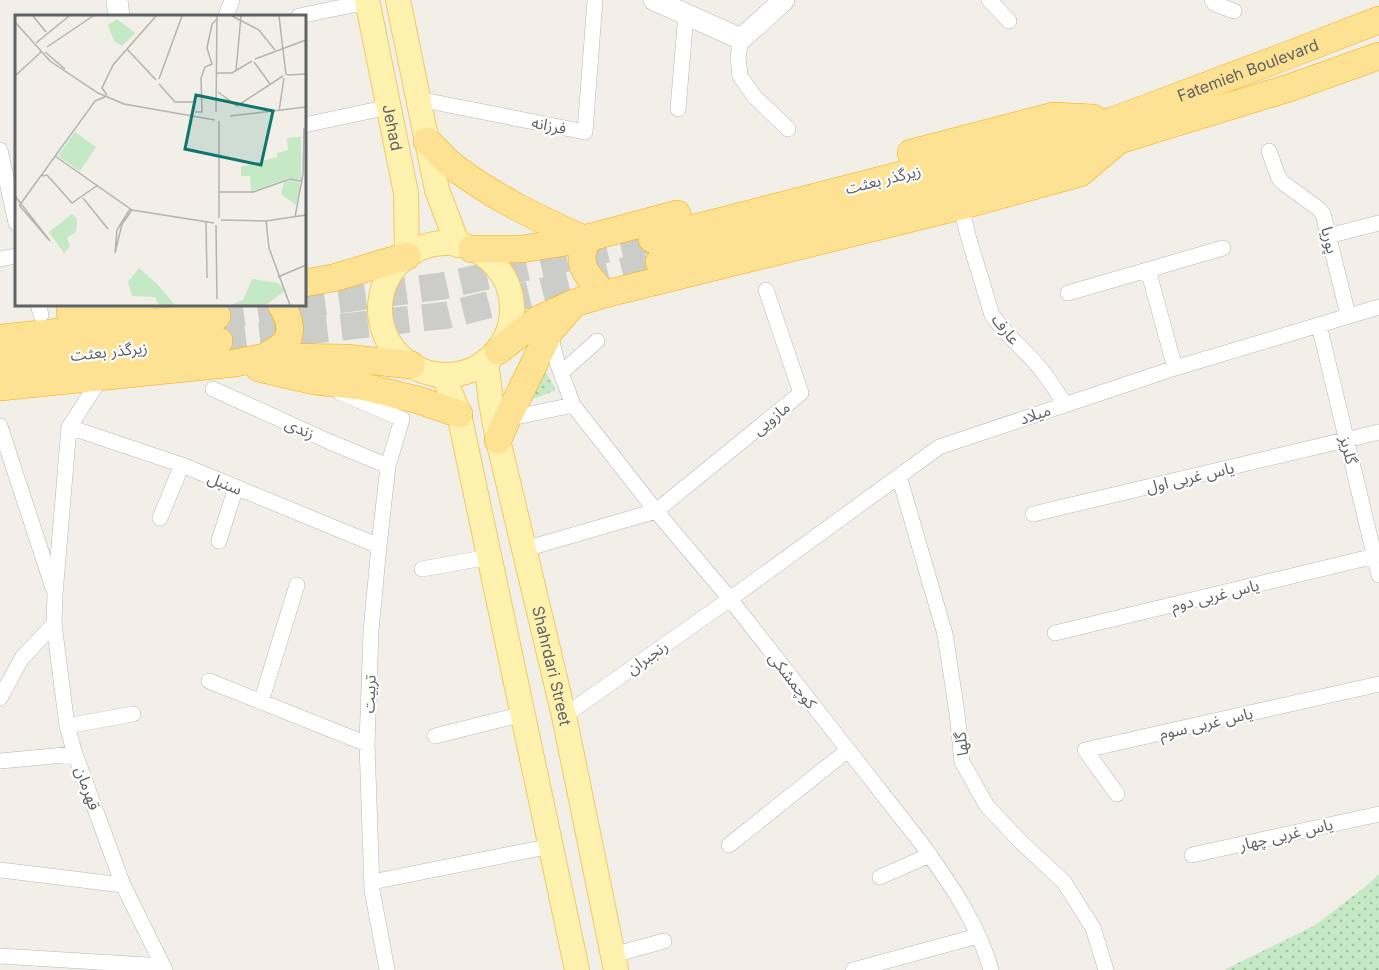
<svg xmlns="http://www.w3.org/2000/svg" width="1379" height="970" font-family="Inter,'Noto Sans Arabic',sans-serif">
  <style>
    .park { fill: url(#park-dots) }
    .lines { fill: none; stroke-linecap: round; stroke-linejoin: round }
    .highway-tunnel { stroke: #ccccc8; stroke-width: 27; stroke-dasharray: 27 14; stroke-linecap: butt }
    .street-casing { stroke: #b5b8bc; stroke-width: 16 }
    .secondary-casing { stroke: #b6babf; stroke-width: 22 }
    .primary-casing { stroke: #f2c960; stroke-width: 26 }
    .highway-casing { stroke: #f9ab00; stroke-width: 28 }
    .street { stroke: #fff; stroke-width: 15 }
    .secondary { stroke: #fff; stroke-width: 21 }
    .primary { stroke: #fff2af; stroke-width: 24 }
    .highway { stroke: #fde293; stroke-width: 27 }
    .labels { text-anchor: middle; dominant-baseline: central; stroke-width: 4.5; stroke-linejoin: round; paint-order: stroke }
    .street-label { font-size: 16px; fill: #5f6368; stroke: #fff }
    .inset-road { fill: none; stroke: #b3b3b1; stroke-width: 1.5 }
    .view { fill: #0f766e; fill-opacity: 0.15; stroke: #0f766e; stroke-width: 3 }
    .inset-edge { fill: none; stroke: #5f6368; stroke-width: 3 }
  </style>
  <defs>
    <pattern id="park-dots" width="8" height="8" patternUnits="userSpaceOnUse" patternTransform="scale(1.5)"><rect width="8" height="8" fill="#c5e8c5"/><path d="M2 2h.1M6 6h.1" fill="none" stroke="#a3c0a4" stroke-width="1.8" stroke-linecap="round"/></pattern>
  </defs>
  <rect width="100%" height="100%" fill="#f1efe8"/>
  <path class="park" d="M 544,369 L 556,390 L 525,402 Z
    M 1379,874 L 1379,970 L 1224,970 L 1314,926 L 1365,887 Z"/>
  <g class="lines">
    <path class="highway-tunnel" d="M 217,316 L 442,286 L 652,239
      M 219,341 L 448,315 L 659,262"/>
    <g class="street-casing">
      <path id="street" d="M 989,0 L 1009,21
        M 1212,0 L 1215,4 L 1234,11
        M 226,16 L 232,0
        M 299,16 L 367,2
        M 741,39 L 738,57 L 740,76 L 754,96 L 788,129
        M 418,99 L 585,132 L 595,0
        M 678,109 L 686,14
        M 304,125 L 389,107
        M 0,150 L 16,223
        M 1269,151 L 1278,176 L 1282,182 L 1319,209 L 1323,214 L 1348,315
        M 961,206 L 968,236 L 992,315 C 1006,336 1028,352 1043,372 C 1051,382 1058,394 1065,404
        M 1328,236 L 1379,223
        M 0,259 L 16,256
        M 1148,270 L 1175,368
        M 1068,293 L 1223,248
        M 38,304 L 41,315
        M 1319,325 L 1379,575
        M 550,334 L 557,362 L 573,405 L 656,511 L 730,599 L 921,843 C 949,882 978,923 991,970
        M 561,373 L 597,341
        M 101,378 L 69,427 L 55,594 L 54,624 L 67,726 L 75,754 L 123,885 L 165,970
        M 213,389 L 330,442 L 388,466
        M 339,392 L 402,419 L 388,466 L 379,546 L 371,631 L 367,744 L 372,890 L 387,970
        M 507,419 L 573,405
        M 0,426 L 53,588
        M 69,427 L 182,465 L 379,546
        M 899,476 L 945,634 L 957,713 L 962,762 L 987,806 L 1020,841 L 1064,882 L 1093,928 L 1106,970
        M 1033,514 L 1379,432
        M 160,518 L 182,465
        M 219,541 L 236,487
        M 525,549 L 656,511 L 801,393 L 766,290
        M 422,569 L 489,557
        M 1055,633 L 1379,555
        M 209,681 L 367,744
        M 0,698 L 22,658 L 54,624
        M 261,702 L 297,585
        M 564,716 L 730,599 L 939,447 L 1175,368 L 1379,307
        M 67,726 L 133,714
        M 435,736 L 523,714
        M 0,761 L 75,754
        M 1117,794 L 1085,750 L 1379,684
        M 729,845 L 848,750
        M 1192,855 L 1379,814
        M 0,870 L 123,885
        M 880,877 L 930,855
        M 372,882 L 551,846
        M 613,955 L 664,941
        M 0,956 L 163,966
        M 853,970 L 978,936"/>
    </g>
    <g class="secondary-casing">
      <path id="secondary" d="M 117,0 L 119,16
        M 654,0 L 741,39 L 784,0"/>
    </g>
    <g class="primary-casing">
      <g id="primary">
        <path id="s1" d="M 367,0 L 406,193 L 407,256"/>
        <path d="M 398,0 L 437,190 L 458,245"/>
        <circle cx="446" cy="309" r="66"/>
        <path id="s2" d="M 486,361 L 491,402 L 498,440 L 564,716 L 616,970"/>
        <path d="M 443,375 L 459,414 L 577,970"/>
      </g>
    </g>
    <g class="highway-casing">
      <g id="highway">
        <path d="M 427,141 C 436,149 444,159 454,167 C 495,198 537,218 584,239"/>
        <path d="M 911,153 L 1053,116 L 1093,118"/>
        <path d="M 590,237 C 572,261 587,277 605,294"/>
        <path id="s3" d="M 652,239 L 1115,120 L 1283,57 L 1379,20"/>
        <path d="M 472,249 L 522,249 L 584,239 L 677,214"/>
        <path d="M 659,262 L 1119,140 L 1292,87 L 1379,56"/>
        <path d="M 304,283 L 333,278 L 407,256"/>
        <path d="M 70,312 L 141,304"/>
        <path d="M 0,338 L 217,316"/>
        <path d="M 498,351 L 537,320 L 574,303 L 605,294 L 961,206 L 1080,173 L 1113,145"/>
        <path d="M 265,357 C 270,354 277,350 282,346 C 295,335 289,317 281,304"/>
        <path d="M 0,362 L 219,341"/>
        <path d="M 259,368 L 315,381 L 361,386 L 418,400 L 459,414"/>
        <path d="M 0,387 L 235,363 L 265,357 L 346,358 L 411,365"/>
        <path d="M 498,440 L 507,419 L 550,331 L 570,308"/>
      </g>
    </g>
    <use href="#street" class="street"/>
    <use href="#secondary" class="secondary"/>
    <use href="#primary" class="primary"/>
    <use href="#highway" class="highway"/>
  </g>
  <g class="labels">
    <g class="street-label">
      <text stroke="none"><textPath href="#s3" startOffset="620">Fatemieh Boulevard</textPath></text>
      <text transform="translate(549 125) rotate(11)">فرزانه</text>
      <text stroke="none"><textPath href="#s1" startOffset="130">Jehad</textPath></text>
      <text transform="translate(883 179) rotate(-14)">زیرگذر بعثت</text>
      <text transform="translate(1330 240) rotate(76)">پوریا</text>
      <text transform="translate(1006 329) rotate(51)">عارف</text>
      <text transform="translate(109 351) rotate(-6)">زیرگذر بعثت</text>
      <text transform="translate(1035 414) rotate(-19)">میلاد</text>
      <text transform="translate(771 418) rotate(-39)">مازویی</text>
      <text transform="translate(300 428) rotate(24)">زندی</text>
      <text transform="translate(1349 450) rotate(76)">گلریز</text>
      <text transform="translate(1190 477) rotate(-13)">یاس غربی اول</text>
      <text transform="translate(225 483) rotate(22)">سنبل</text>
      <text transform="translate(1215 595) rotate(-14)">یاس غربی دوم</text>
      <text transform="translate(647 657) rotate(-35)">رنجبران</text>
      <text stroke="none"><textPath href="#s2" startOffset="312">Shahrdari Street</textPath></text>
      <text transform="translate(793 680) rotate(52)">کوچمشکی</text>
      <text transform="translate(369 694) rotate(-88)">تربیت</text>
      <text transform="translate(1206 723) rotate(-13)">یاس غربی سوم</text>
      <text transform="translate(961 744) rotate(-97)">گلها</text>
      <text transform="translate(88 788) rotate(70)">قهرمان</text>
      <text transform="translate(1286 834) rotate(-13)">یاس غربی چهار</text>
    </g>
  </g>
  <g transform="translate(15 15)">
    <rect width="291" height="291" fill="#f1efe8"/>
    <path d="M 60,117 L 81,132 L 65,156 L 43,141 Z" fill="#c5e8c5"/>
    <path d="M 57,199 L 62,204 L 61,217 L 52,223 L 55,231 L 49,238 L 34,217 Z" fill="#c5e8c5"/>
    <path d="M 286,122 L 286,164 L 274,163 L 236,176 L 235,161 L 226,161 L 226,152 L 262,142 L 262,138 L 273,135 L 272,123 ZM 277,165 L 284,166 L 285,172 L 281,190 L 266,179 L 269,167 Z" fill="#c5e8c5"/>
    <path d="M 102,4 L 120,18 L 107,31 L 99,26 L 93,10 ZM 124,253 L 142,269 L 160,290 L 144,290 L 140,282 L 117,281 L 113,267 ZM 237,264 L 263,268 L 271,275 L 251,290 L 216,290 L 228,285 Z" fill="#c5e8c5"/>
    <path class="inset-road" d="M 18,1 L 31,17M 217,1 L 244,15 L 260,35M 264,1 L 271,60M 0,7 L 35,46 L 83,78 L 109,89 L 200,105M 21,28 L 54,1M 32,32 L 78,1M 112,34 L 141,65M 30,37 L 50,54M 240,44 L 291,25M 239,47 L 255,69M 221,56 L 226,1M 202,58 L 217,58 L 237,46M 272,60 L 291,59M 0,61 L 26,37M 144,64 L 167,1M 144,69 L 160,87 L 179,87M 203,77 L 222,91 L 268,61M 92,80 L 87,73 L 98,50 L 141,1M 264,96 L 269,63M 180,97 L 187,97 L 186,63 L 190,52 L 197,49 L 192,33 L 197,9 L 202,4M 201,97 L 202,1M 215,101 L 291,92M 204,106 L 204,203M 40,141 L 117,195 L 199,208M 27,161 L 32,160 L 57,188 L 83,170M 204,177 L 238,177 L 275,164 L 287,166M 0,181 L 35,226M 68,183 L 93,214M 4,190 L 35,226M 4,191 L 80,86 L 90,82M 115,194 L 102,215 L 100,238 L 107,209 L 117,195M 280,202 L 288,159 L 289,113M 206,205 L 251,206 L 291,200M 191,206 L 192,263M 251,206 L 254,233 L 275,290M 201,210 L 202,284M 263,262 L 291,250"/>
    <path class="view" d="M 181,80 L 258,96 L 246,150 L 170,134 Z"/>
    <rect width="291" height="291" class="inset-edge"/>
  </g>
</svg>
